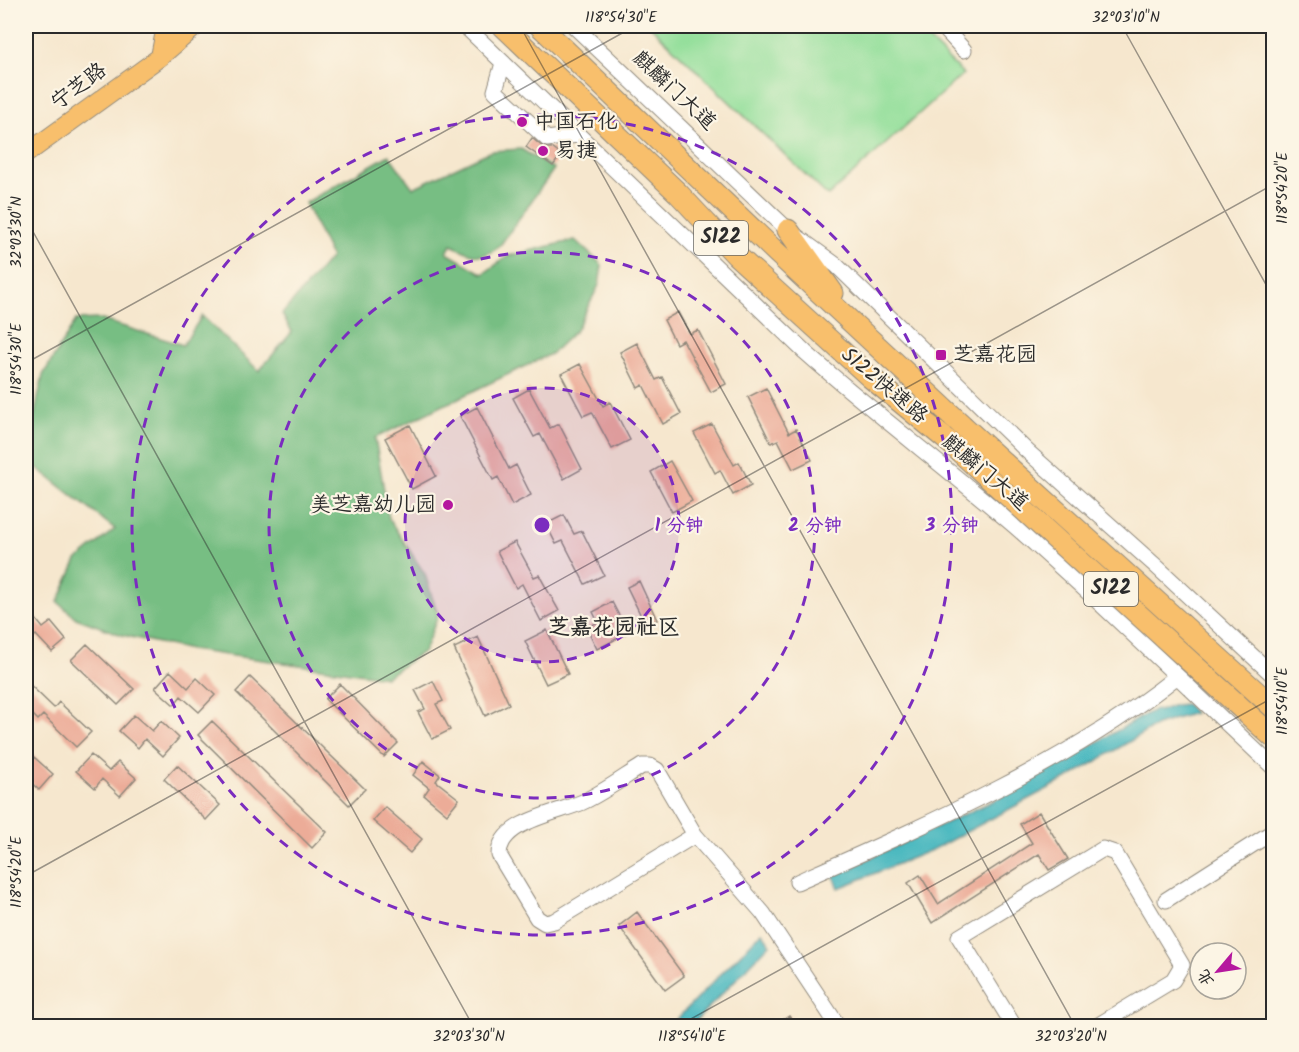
<svg xmlns="http://www.w3.org/2000/svg" width="1299" height="1052" font-family="Kalam,'LXGW WenKai TC',sans-serif">
  <style>
    .green { fill: #94df9b; stroke: #608563; stroke-width: 1.5 }
    .forest { fill: #77be83; stroke: #517457; stroke-width: 1.5 }
    .water { fill: #49b8bf; stroke: #3a7275; stroke-width: 1.5 }
    .building { fill: #ecac98 }
    .lines { fill: none; stroke-linecap: round; stroke-linejoin: round }
    .minor-casing { stroke: #90897c; stroke-width: 17 }
    .major-casing { stroke: #90897c; stroke-width: 20 }
    .highway-casing { stroke: #90897c; stroke-width: 23 }
    .minor { stroke: #fff; stroke-width: 15 }
    .major { stroke: #f8bf6c; stroke-width: 18 }
    .highway { stroke: #f8bf6c; stroke-width: 21 }
    .highway-bridge-casing { stroke: #90897c; stroke-width: 23; stroke-linecap: butt }
    .highway-bridge { stroke: #f8bf6c; stroke-width: 21 }
    .ticks { fill: none; stroke: #2b2b2b; stroke-width: 1.5; stroke-opacity: 0.45 }
    .ring { fill: none; stroke: #7b2cbf; stroke-width: 3; stroke-dasharray: 10 8 }
    .poi-dot { fill: #b5179e; stroke: #fcf5e5; stroke-width: 2 }
    .labels { text-anchor: middle; dominant-baseline: central; stroke-width: 4.5; stroke-linejoin: round; paint-order: stroke }
    .shield { fill: #fcf5e5; stroke: #6a6863; stroke-width: 1.5 }
    .shield-label { font-size: 20px; font-weight: bold; fill: #2b2b2b }
    .street-label { font-size: 21px; fill: #2b2b2b; stroke: #fcf5e5 }
    .poi-label { font-size: 21px; fill: #2b2b2b; stroke: #fcf5e5; text-anchor: start }
    .neighbourhood-label { font-size: 22px; font-weight: bold; fill: #2b2b2b; stroke: #fcf5e5 }
    .centre { fill: #7b2cbf; stroke: #fcf5e5; stroke-width: 3 }
    .ring-label { font-size: 18px; text-anchor: middle; font-weight: bold; fill: #7b2cbf; stroke: #fcf5e5; stroke-width: 4.5; stroke-linejoin: round; paint-order: stroke }
    .neatline { fill: none; stroke: #2b2b2b; stroke-width: 2 }
    .ticks-label { font-size: 15px; text-anchor: middle; fill: #2b2b2b }
  </style>
  <rect width="100%" height="100%" fill="#fcf5e5"/>
  <filter id="ink" filterUnits="userSpaceOnUse"><feTurbulence type="fractalNoise" baseFrequency=".0167" numOctaves="2"/><feDisplacementMap in="SourceGraphic" scale="12" xChannelSelector="R" yChannelSelector="G"/><feConvolveMatrix kernelMatrix="1 2 1 2 8 2 1 2 1" color-interpolation-filters="sRGB"/></filter>
  <filter id="wash" filterUnits="userSpaceOnUse"><feTurbulence type="fractalNoise" baseFrequency=".008" numOctaves="4" result="noise"/><feDisplacementMap in="SourceGraphic" scale="24" xChannelSelector="R" yChannelSelector="G"/><feGaussianBlur stdDeviation="1.35" result="paint"/><feColorMatrix in="noise" values="0 0 0 0 0 0 0 0 0 0 0 0 0 0 0 0 0 1.4 0 .05"/><feComposite in="paint" operator="in"/></filter>
  <g filter="url(#wash)">
    <rect width="100%" height="100%" fill="#f6e7ce"/>
    <path class="green" d="M 650,26 L 915,26 L 963,74 L 828,196 Z"/>
    <path class="forest" d="M 521,149 L 554,169 L 499,247 C 479,262 472,254 451,245 L 447,253 L 483,274 L 508,256 L 575,240 L 602,265 L 599,285 L 576,330 L 551,354 L 375,438 L 389,519 L 425,574 L 438,616 L 424,651 L 386,677 L 190,650 L 122,635 L 76,618 L 58,602 L 77,560 L 115,529 L 36,467 L 27,449 L 43,375 L 76,320 L 99,319 L 183,345 L 202,316 L 259,371 L 292,332 L 282,314 L 331,257 L 305,203 L 389,155 L 413,188 L 491,151 Z"/>
    <path class="water" d="M 1186,704 L 1194,713 L 1157,725 L 1070,777 L 934,849 L 839,888 L 833,875 L 995,800 L 1155,709 L 1159,711 L 1175,705 Z
      M 762,932 L 770,944 L 691,1026 L 670,1026 Z"/>
    <g id="blocks">
      <path class="building" d="M 532,138 L 544,148 L 552,148 L 561,155 L 553,166 L 526,147 Z
        M 678,312 L 690,334 L 698,330 L 726,384 L 711,392 L 683,340 L 676,344 L 664,320 Z
        M 637,343 L 656,380 L 662,377 L 681,414 L 663,424 L 643,385 L 638,388 L 620,352 Z
        M 580,364 L 603,406 L 610,402 L 630,440 L 612,449 L 592,412 L 583,416 L 561,374 Z
        M 766,388 L 789,433 L 796,429 L 812,460 L 793,469 L 778,440 L 771,443 L 748,397 Z
        M 529,389 L 550,428 L 559,424 L 582,469 L 564,479 L 540,434 L 534,437 L 513,398 Z
        M 477,407 L 509,469 L 516,465 L 531,495 L 512,505 L 498,477 L 493,480 L 460,416 Z
        M 712,424 L 734,465 L 739,462 L 751,485 L 733,495 L 720,470 L 715,473 L 694,433 Z
        M 410,425 L 436,476 L 412,489 L 385,438 Z
        M 670,461 L 692,501 L 672,512 L 651,472 Z
        M 564,515 L 574,534 L 582,531 L 604,575 L 585,584 L 563,541 L 556,544 L 546,524 Z
        M 515,542 L 534,577 L 539,575 L 559,611 L 541,621 L 522,584 L 516,588 L 497,551 Z
        M 639,581 L 657,620 L 646,626 L 627,587 Z
        M 612,602 L 628,633 L 597,649 L 587,628 L 598,622 L 593,612 Z
        M 26,607 L 43,628 L 51,622 L 66,640 L 52,652 L 36,635 L 31,639 L 26,633 Z
        M 547,630 L 568,674 L 546,684 L 525,641 Z
        M 478,637 L 509,704 L 485,716 L 454,648 Z
        M 87,644 L 134,689 L 118,705 L 71,660 Z
        M 170,671 L 188,688 L 197,678 L 215,695 L 199,712 L 181,696 L 174,705 L 155,688 Z
        M 250,677 L 365,789 L 349,805 L 236,692 Z
        M 26,681 L 54,708 L 59,702 L 91,732 L 76,747 L 43,715 L 38,720 L 26,708 Z
        M 433,681 L 443,701 L 436,704 L 450,730 L 432,739 L 418,712 L 425,709 L 415,690 Z
        M 340,684 L 398,743 L 384,757 L 325,699 Z
        M 134,715 L 152,731 L 161,721 L 179,738 L 163,756 L 145,739 L 138,748 L 119,731 Z
        M 212,721 L 327,832 L 312,848 L 198,735 Z
        M 26,750 L 53,774 L 39,790 L 26,778 Z
        M 91,755 L 109,771 L 118,762 L 136,778 L 120,796 L 102,779 L 95,788 L 76,771 Z
        M 423,761 L 440,775 L 436,781 L 459,799 L 447,814 L 424,795 L 429,788 L 413,775 Z
        M 177,765 L 220,805 L 206,820 L 164,779 Z
        M 385,807 L 422,839 L 410,853 L 373,821 Z
        M 1039,812 L 1068,859 L 1049,870 L 1039,854 L 932,923 L 908,883 L 920,875 L 938,904 L 1032,843 L 1020,824 Z
        M 637,912 L 684,976 L 665,990 L 619,926 Z
        M 789,1016 L 796,1026 L 773,1026 Z"/>
    </g>
  </g>
  <g filter="url(#ink)">
    <use href="#blocks" fill-opacity="0" stroke="#90897c" stroke-width="1.5"/>
    <g class="lines">
      <g class="minor-casing">
        <path id="minor" d="M 465,26 L 805,352 C 877,416 953,472 1025,535 C 1110,610 1191,690 1274,768
          M 574,26 L 788,230 L 836,265 L 1027,451 L 1157,567 L 1274,676
          M 942,26 L 964,50
          M 503,63 L 495,91 L 547,139 L 577,135
          M 695,835 L 554,921 L 545,923 L 537,918 L 499,855 C 499,820 561,813 585,801 C 605,791 623,778 642,766 L 650,766 L 657,770 L 695,835 L 763,913 L 838,1026
          M 797,882 C 926,825 1065,765 1176,677
          M 1166,900 L 1274,831
          M 1014,1026 L 959,937 L 1103,849 L 1115,853 L 1182,965 L 1173,980 L 1097,1026"/>
      </g>
      <g class="major-casing">
        <path id="major" d="M 160,57 L 166,26
          M 26,154 L 160,57 L 196,26"/>
      </g>
      <g class="highway-casing">
        <path id="highway" d="M 503,26 L 678,193 L 736,255 L 870,377 L 948,441
          M 540,26 L 776,252 L 962,425
          M 788,230 L 833,293"/>
      </g>
      <use href="#minor" class="minor"/>
      <use href="#major" class="major"/>
      <use href="#highway" class="highway"/>
      <g class="highway-bridge-casing">
        <path id="highway-bridge" d="M 962,425 L 1274,708
          M 948,441 L 1274,738"/>
      </g>
      <use href="#highway-bridge" class="highway-bridge"/>
    </g>
  </g>
  <path class="ticks" d="M 520,26 L 1075,1026M 1122,26 L 1274,299M 26,219 L 473,1026M 26,363 L 635,26M 26,876 L 1274,184M 678,1026 L 1274,697"/>
  <circle cx="542" cy="525" r="137" fill="#7b2cbf" fill-opacity=".12"/>
  <g class="ring">
    <circle cx="542" cy="525" r="137"/>
    <circle cx="542" cy="525" r="273"/>
    <circle cx="542" cy="525" r="410"/>
  </g>
  <g class="poi-dot">
    <circle cx="522" cy="122" r="6"/>
    <circle cx="543" cy="151" r="6"/>
    <rect x="935" y="349" width="12" height="12" rx="3"/>
    <circle cx="448" cy="505" r="6"/>
  </g>
  <g class="labels">
    <g class="shield">
      <rect x="694" y="221" width="54" height="34" rx="4.5"/>
      <rect x="1084" y="572" width="54" height="34" rx="4.5"/>
    </g>
    <g class="shield-label">
      <text x="721" y="238">S122</text>
      <text x="1111" y="589">S122</text>
    </g>
    <g class="street-label">
      <text transform="translate(79 87) rotate(-37)">宁芝路</text>
      <text transform="translate(674 91) rotate(43)">麒麟门大道</text>
      <text transform="translate(884 386) rotate(40)">S122快速路</text>
      <text transform="translate(985 473) rotate(40)">麒麟门大道</text>
    </g>
    <g class="poi-label">
      <text x="534" y="122">中国石化</text>
      <text x="555" y="151">易捷</text>
      <text x="953" y="355">芝嘉花园</text>
      <text x="436" y="505" text-anchor="end">美芝嘉幼儿园</text>
    </g>
    <g class="neighbourhood-label">
      <text x="614" y="628">芝嘉花园社区</text>
    </g>
  </g>
  <circle cx="542" cy="525" r="9" class="centre"/>
  <g class="ring-label">
    <text x="679" y="531">1 分钟</text>
    <text x="815" y="531">2 分钟</text>
    <text x="952" y="531">3 分钟</text>
  </g>
  <rect width="1299" height="1052" fill="none" stroke="#fcf5e5" stroke-width="66"/>
  <g transform="translate(1218 971) rotate(241)"><circle r="28" fill="#fcf5e5" stroke="#a8a49b" stroke-width="1.5"/>
  <path d="M0-4.5L10 22L0 15L-10 22Z" fill="#b5179e"/>
  <text y="-9" font-size="16" font-weight="bold" text-anchor="middle" fill="#2b2b2b">北</text>
  </g>
  <rect x="33" y="33" width="1233" height="986" class="neatline"/>
  <g class="ticks-label">
    <text x="621" y="22">118°54'30"E</text>
    <text x="1126" y="22">32°03'10"N</text>
    <text transform="translate(1282 188) rotate(-90)" y="5">118°54'20"E</text>
    <text transform="translate(16 232) rotate(-90)" y="5">32°03'30"N</text>
    <text transform="translate(16 359) rotate(-90)" y="5">118°54'30"E</text>
    <text transform="translate(1282 701) rotate(-90)" y="5">118°54'10"E</text>
    <text transform="translate(16 872) rotate(-90)" y="5">118°54'20"E</text>
    <text x="469" y="1041">32°03'30"N</text>
    <text x="692" y="1041">118°54'10"E</text>
    <text x="1071" y="1041">32°03'20"N</text>
  </g>
</svg>
